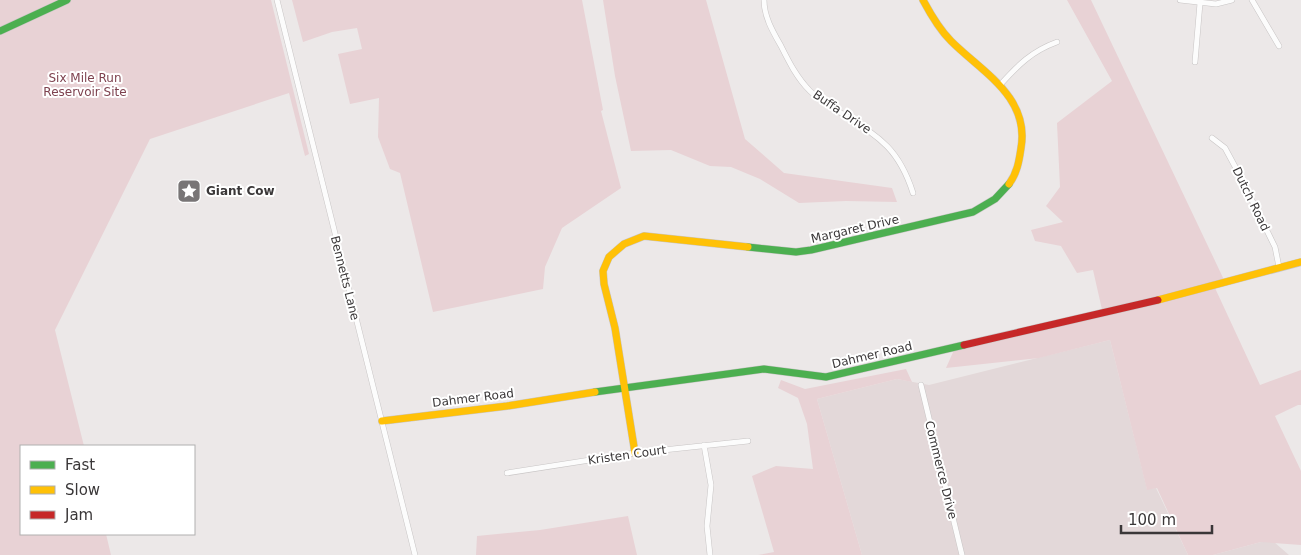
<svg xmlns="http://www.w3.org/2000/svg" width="1301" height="555" font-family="'DejaVu Sans',sans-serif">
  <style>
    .built { fill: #e3d8d9 }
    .green { fill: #e8d2d5 }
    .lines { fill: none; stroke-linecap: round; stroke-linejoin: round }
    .street-casing { stroke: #c8c5c5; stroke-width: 6 }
    .fast-casing { stroke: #c8c5c5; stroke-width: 8 }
    .slow-casing { stroke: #c8c5c5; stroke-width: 8 }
    .jam-casing { stroke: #c8c5c5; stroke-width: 8 }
    .street { stroke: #fcfcfc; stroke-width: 5 }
    .fast { stroke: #4caf50; stroke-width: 7 }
    .slow { stroke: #ffc107; stroke-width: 7 }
    .jam { stroke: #c62828; stroke-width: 7 }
    .labels { text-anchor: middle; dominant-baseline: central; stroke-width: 4; stroke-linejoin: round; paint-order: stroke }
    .park-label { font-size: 12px; fill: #7e424f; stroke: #fff }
    .street-label { font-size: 12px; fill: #3a3738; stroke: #fff }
    .poi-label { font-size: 12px; font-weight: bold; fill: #3a3738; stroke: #fff; text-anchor: start }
  </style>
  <rect width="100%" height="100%" fill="#ece8e8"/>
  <path class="built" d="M 1110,340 L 1147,489 L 1156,488 L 1188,555 L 862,555 L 817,399 L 897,379 L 929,385 Z
    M 1261,542 L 1274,542 L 1289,555 L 1213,555 Z"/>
  <path class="green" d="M 0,0 L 271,0 L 309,154 L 305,156 L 289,93 L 150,139 L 55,330 L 84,446 L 21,446 L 21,534 L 106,534 L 111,555 L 0,555 Z
    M 292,0 L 582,0 L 603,110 L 601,111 L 621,188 L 562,228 L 545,267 L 543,289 L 433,312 L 400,173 L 390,169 L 378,137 L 379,98 L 350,104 L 338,54 L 362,49 L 357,28 L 332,32 L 303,42 Z
    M 603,0 L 706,0 L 745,139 L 784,173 L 892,188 L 897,202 L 846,201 L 799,203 L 760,179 L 731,167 L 710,166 L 671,150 L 631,151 L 615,76 Z
    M 1067,0 L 1091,0 L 1226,284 L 1215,288 L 1260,385 L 1301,370 L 1301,405 L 1298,405 L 1275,416 L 1301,471 L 1301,545 L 1261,542 L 1213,555 L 1188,555 L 1157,488 L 1147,490 L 1110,340 L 1039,358 L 946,368 L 954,350 L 1103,314 L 1093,270 L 1077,273 L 1061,246 L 1035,241 L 1031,230 L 1063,222 L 1046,206 L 1060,187 L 1057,123 L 1112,81 Z
    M 906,369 L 912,382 L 897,379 L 817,399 L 862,555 L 758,555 L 774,552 L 752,476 L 776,466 L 813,469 L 807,424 L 798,398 L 778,388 L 781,380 L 805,389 Z
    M 628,516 L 637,555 L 476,555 L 477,536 L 540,530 Z"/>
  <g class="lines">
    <g class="street-casing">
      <path id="street" d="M 277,0 L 415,555
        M 764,0 C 764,17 773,32 781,46 C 789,62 797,78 810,91 C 818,99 829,104 838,111 C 877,136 898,146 913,193
        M 1180,0 L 1216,4 L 1232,0
        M 1252,0 L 1279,46
        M 1195,62 L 1200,3 L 1199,0
        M 1000,85 C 1018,65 1032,51 1057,42
        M 1212,138 L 1225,148 L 1238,172 L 1275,247 L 1279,267
        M 921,385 L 962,555
        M 704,445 L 711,485 L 707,526 L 710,555
        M 507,473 L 635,453 L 748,441"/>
    </g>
    <g class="fast-casing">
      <path id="fast" d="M 0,31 L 67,0
        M 748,247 L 796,252 L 811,250 L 973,212 L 995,199 L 1009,184
        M 595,392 L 764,369 L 826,377 L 964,345"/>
    </g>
    <g class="slow-casing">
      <path id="slow" d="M 923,0 C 931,15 939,29 951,41 C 982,72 1030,97 1021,148 C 1019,162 1017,173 1009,184
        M 1158,300 L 1301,262
        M 382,421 L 507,406 L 595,392
        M 635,453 L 615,328 L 604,284 L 603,271 L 609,257 L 624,244 L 644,236 L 748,247"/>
    </g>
    <g class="jam-casing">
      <path id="jam" d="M 964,345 L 1158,300"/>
    </g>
    <use href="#street" class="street"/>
    <use href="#fast" class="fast"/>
    <use href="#slow" class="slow"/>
    <use href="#jam" class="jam"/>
  </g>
  <defs>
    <g id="sight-square" transform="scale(1.25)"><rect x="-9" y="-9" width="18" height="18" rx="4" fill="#787576" stroke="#fff"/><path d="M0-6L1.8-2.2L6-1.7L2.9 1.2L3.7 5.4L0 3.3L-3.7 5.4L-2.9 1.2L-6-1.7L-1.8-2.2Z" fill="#fff"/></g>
  </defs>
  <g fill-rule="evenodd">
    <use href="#sight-square" x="189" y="191"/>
  </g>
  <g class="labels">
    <g class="park-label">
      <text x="85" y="78">Six Mile Run<tspan x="85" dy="14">Reservoir Site</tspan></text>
    </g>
    <g class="street-label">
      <text transform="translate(842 112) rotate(34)">Buffa Drive</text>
      <text transform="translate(1251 199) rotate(64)">Dutch Road</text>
      <text transform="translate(855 229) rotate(-13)">Margaret Drive</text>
      <text transform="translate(345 278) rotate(76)">Bennetts Lane</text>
      <text transform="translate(872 355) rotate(-13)">Dahmer Road</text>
      <text transform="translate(473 398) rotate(-7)">Dahmer Road</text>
      <text transform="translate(627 455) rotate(-8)">Kristen Court</text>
      <text transform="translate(941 470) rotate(76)">Commerce Drive</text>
    </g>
    <g class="poi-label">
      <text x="206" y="191">Giant Cow</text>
    </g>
  </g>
  <rect x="20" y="445" width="175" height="90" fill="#ffffff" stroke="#b0afaf"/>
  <rect x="30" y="461" width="25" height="8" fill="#4caf50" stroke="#b0afaf"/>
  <text x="65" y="470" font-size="15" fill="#3a3738">Fast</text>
  <rect x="30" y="486" width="25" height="8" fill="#ffc107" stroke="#b0afaf"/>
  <text x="65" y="495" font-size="15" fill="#3a3738">Slow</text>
  <rect x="30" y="511" width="25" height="8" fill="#c62828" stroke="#b0afaf"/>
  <text x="65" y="520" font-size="15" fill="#3a3738">Jam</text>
  <path d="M1121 525v8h91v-8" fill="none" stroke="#3a3738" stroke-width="2.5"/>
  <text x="1128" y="525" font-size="15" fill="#3a3738" stroke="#ffffff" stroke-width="4" paint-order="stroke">100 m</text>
</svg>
